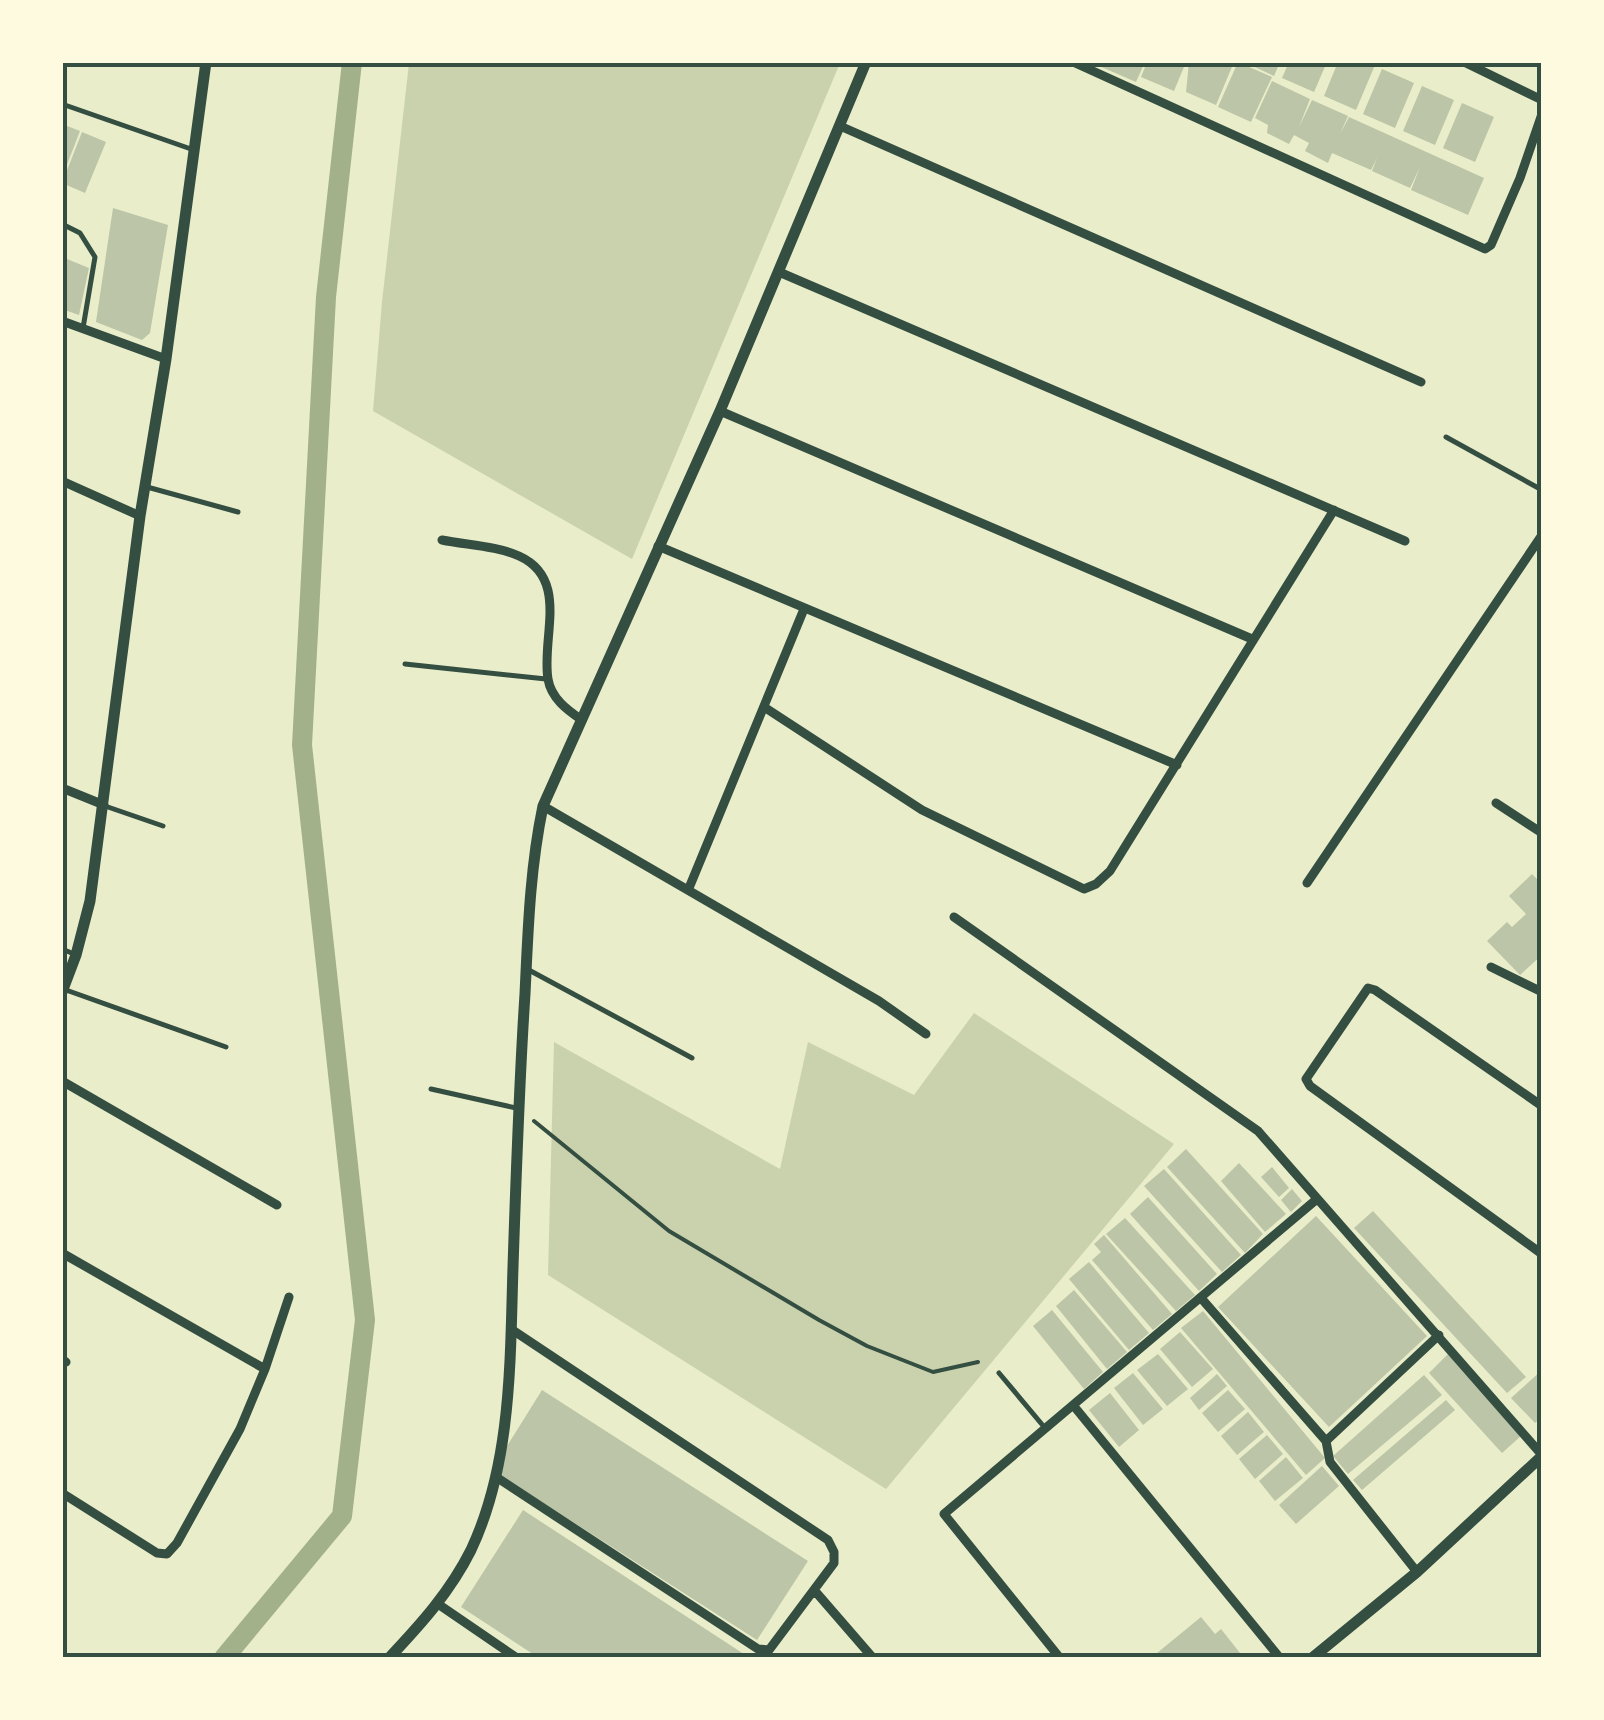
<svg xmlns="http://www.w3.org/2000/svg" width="1604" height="1720" font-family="Overpass,sans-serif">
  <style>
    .green { fill: #cad2ad }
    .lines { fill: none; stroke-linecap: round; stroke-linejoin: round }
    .canal { stroke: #a3b18a; stroke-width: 20 }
    .building { fill: #bcc5a7 }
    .path { stroke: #344e41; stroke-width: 4 }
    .service { stroke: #344e41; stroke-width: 5 }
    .minor { stroke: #344e41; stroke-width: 9 }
    .tertiary { stroke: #344e41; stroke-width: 11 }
    .neatline { fill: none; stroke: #344e41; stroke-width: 4 }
  </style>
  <rect width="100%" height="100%" fill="#e9edc9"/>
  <path class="green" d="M 409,63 L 840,63 L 632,559 L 373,411 L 382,302 Z
    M 974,1013 L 1174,1144 L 886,1489 L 548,1275 L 554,1042 L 780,1169 L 808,1042 L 914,1095 Z"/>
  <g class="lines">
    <path class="canal" d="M 224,1658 L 342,1516 L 365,1320 L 302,745 L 326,297 L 352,62"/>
  </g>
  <path class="building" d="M 1090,62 L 1145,62 L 1136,82 Z
    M 1147,62 L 1186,62 L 1174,91 L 1141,77 Z
    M 1189,62 L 1234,62 L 1216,105 L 1186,92 Z
    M 1238,62 L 1272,77 L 1251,122 L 1218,107 Z
    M 1244,62 L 1280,62 L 1274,76 Z
    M 1289,62 L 1327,62 L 1314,92 L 1282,78 Z
    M 1338,62 L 1375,65 L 1356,110 L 1324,96 Z
    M 1382,69 L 1414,83 L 1395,128 L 1363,114 Z
    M 1272,81 L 1310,99 L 1299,127 L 1312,100 L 1348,116 L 1340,134 L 1349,117 L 1484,178 L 1468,215 L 1411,190 L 1420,167 L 1410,188 L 1372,171 L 1377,158 L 1371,170 L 1332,153 L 1328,163 L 1305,151 L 1309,143 L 1294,135 L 1289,144 L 1267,133 L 1268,125 L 1255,118 Z
    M 1422,86 L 1454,100 L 1435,145 L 1403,131 Z
    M 1462,103 L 1494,117 L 1475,162 L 1443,148 Z
    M 62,124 L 80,131 L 63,175 L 62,175 Z
    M 82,132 L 106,142 L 85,193 L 62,183 Z
    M 113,208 L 168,225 L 150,333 L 142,340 L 96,322 Z
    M 62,257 L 89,268 L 79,315 L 62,309 Z
    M 1532,874 L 1542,884 L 1542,955 L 1520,975 L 1487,941 L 1507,922 L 1512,927 L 1526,914 L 1509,896 Z
    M 1186,1149 L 1263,1234 L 1245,1253 L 1167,1167 Z
    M 1239,1163 L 1286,1214 L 1265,1232 L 1221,1181 Z
    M 1272,1167 L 1289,1188 L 1279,1197 L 1261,1177 Z
    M 1164,1169 L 1241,1255 L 1222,1272 L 1144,1186 Z
    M 1292,1189 L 1302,1201 L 1291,1212 L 1281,1200 Z
    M 1148,1197 L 1217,1274 L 1199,1291 L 1130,1214 Z
    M 1373,1211 L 1526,1377 L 1507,1393 L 1354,1228 Z
    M 1316,1216 L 1427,1336 L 1329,1427 L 1218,1307 Z
    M 1125,1218 L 1195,1295 L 1176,1311 L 1106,1234 Z
    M 1104,1235 L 1172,1314 L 1153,1330 L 1092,1260 L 1101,1252 L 1094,1244 Z
    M 1089,1262 L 1149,1333 L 1129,1350 L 1069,1279 Z
    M 1074,1290 L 1127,1352 L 1107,1369 L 1056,1306 Z
    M 1052,1310 L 1103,1372 L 1084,1389 L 1033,1326 Z
    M 1203,1311 L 1325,1458 L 1306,1475 L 1181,1328 Z
    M 1180,1332 L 1213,1369 L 1192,1387 L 1160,1349 Z
    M 1158,1354 L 1188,1389 L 1167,1406 L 1137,1370 Z
    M 1448,1354 L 1521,1436 L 1502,1453 L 1429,1373 Z
    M 1542,1370 L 1542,1417 L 1535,1423 L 1511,1398 Z
    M 1133,1373 L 1163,1409 L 1143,1425 L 1114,1388 Z
    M 1217,1374 L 1227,1386 L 1199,1410 L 1190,1398 Z
    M 1424,1375 L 1442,1395 L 1348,1474 L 1333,1456 Z
    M 542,1390 L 808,1561 L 757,1640 L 492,1470 Z
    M 1228,1390 L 1245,1409 L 1218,1432 L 1202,1413 Z
    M 1110,1393 L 1139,1430 L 1119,1447 L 1089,1410 Z
    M 1446,1400 L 1455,1410 L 1362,1490 L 1353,1480 Z
    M 1248,1412 L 1264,1432 L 1237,1455 L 1221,1436 Z
    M 1267,1435 L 1283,1454 L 1255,1479 L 1239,1459 Z
    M 1286,1457 L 1303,1478 L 1275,1501 L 1259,1481 Z
    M 1322,1466 L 1339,1486 L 1296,1524 L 1279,1505 Z
    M 523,1510 L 750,1658 L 539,1658 L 461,1607 Z
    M 1201,1617 L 1215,1634 L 1221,1629 L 1244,1658 L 1151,1658 Z"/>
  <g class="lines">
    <path class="path" d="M 534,1121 L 669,1231 L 819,1320 L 867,1346 L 933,1372 L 978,1362"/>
    <path class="service" d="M 62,104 L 191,149
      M 62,224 L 80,233 L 95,257 L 83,328
      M 1446,437 L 1542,490
      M 147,487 L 238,512
      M 405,664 L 546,679
      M 105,806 L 163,826
      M 62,949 L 74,954
      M 527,969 L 692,1058
      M 66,990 L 226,1047
      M 431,1089 L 516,1108
      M 999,1373 L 1045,1428"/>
    <path class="minor" d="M 1073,62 L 1485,249 L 1491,245 L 1520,178 L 1542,114
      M 1464,62 L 1542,100
      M 840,126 L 1421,382
      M 779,272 L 1405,541
      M 62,321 L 166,359
      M 720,411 L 1252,639
      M 62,481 L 140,516
      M 442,540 C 466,545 497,546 519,556 C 570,579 541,638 548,679 C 551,698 567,710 582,720
      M 658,546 L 1177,765
      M 764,707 L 922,810 L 1084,889 L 1096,884 L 1110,871 L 1334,510
      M 62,788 L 104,805
      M 1496,803 L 1542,833
      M 543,806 L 879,1001 L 926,1034
      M 1307,883 L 1542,535
      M 689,888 L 804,609
      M 954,917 L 1258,1131 L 1542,1455
      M 1491,967 L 1542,992
      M 62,1081 L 277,1205
      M 1542,1106 L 1375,990 L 1368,988 L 1306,1079 L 1310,1086 L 1542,1254
      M 62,1253 L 265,1369
      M 1201,1298 L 1326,1441 L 1330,1462 L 1417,1572
      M 62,1359 L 66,1362
      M 1073,1405 L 1280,1658
      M 1326,1441 L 1439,1335
      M 496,1477 L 758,1649 L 769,1650 L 834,1563 L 834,1552 L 828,1540 L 511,1329
      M 62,1493 L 157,1553 L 167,1554 L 177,1543 L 240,1429 L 265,1369 L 289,1297
      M 815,1591 L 873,1658
      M 438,1604 L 517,1658
      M 1060,1658 L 944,1514 L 1317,1199"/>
    <path class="tertiary" d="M 62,992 L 76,955 L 90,901 L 140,516 L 166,359 L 206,62
      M 389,1658 C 421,1624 450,1592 471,1550 C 512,1463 510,1361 513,1267 C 516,1176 519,1085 525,994 C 528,930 530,868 543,806 L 720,411 L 866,62
      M 1312,1658 L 1417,1572 L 1542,1456"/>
  </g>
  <rect width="1604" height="1720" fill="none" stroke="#fefae0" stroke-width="130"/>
  <rect x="65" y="65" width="1474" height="1590" class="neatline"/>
</svg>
